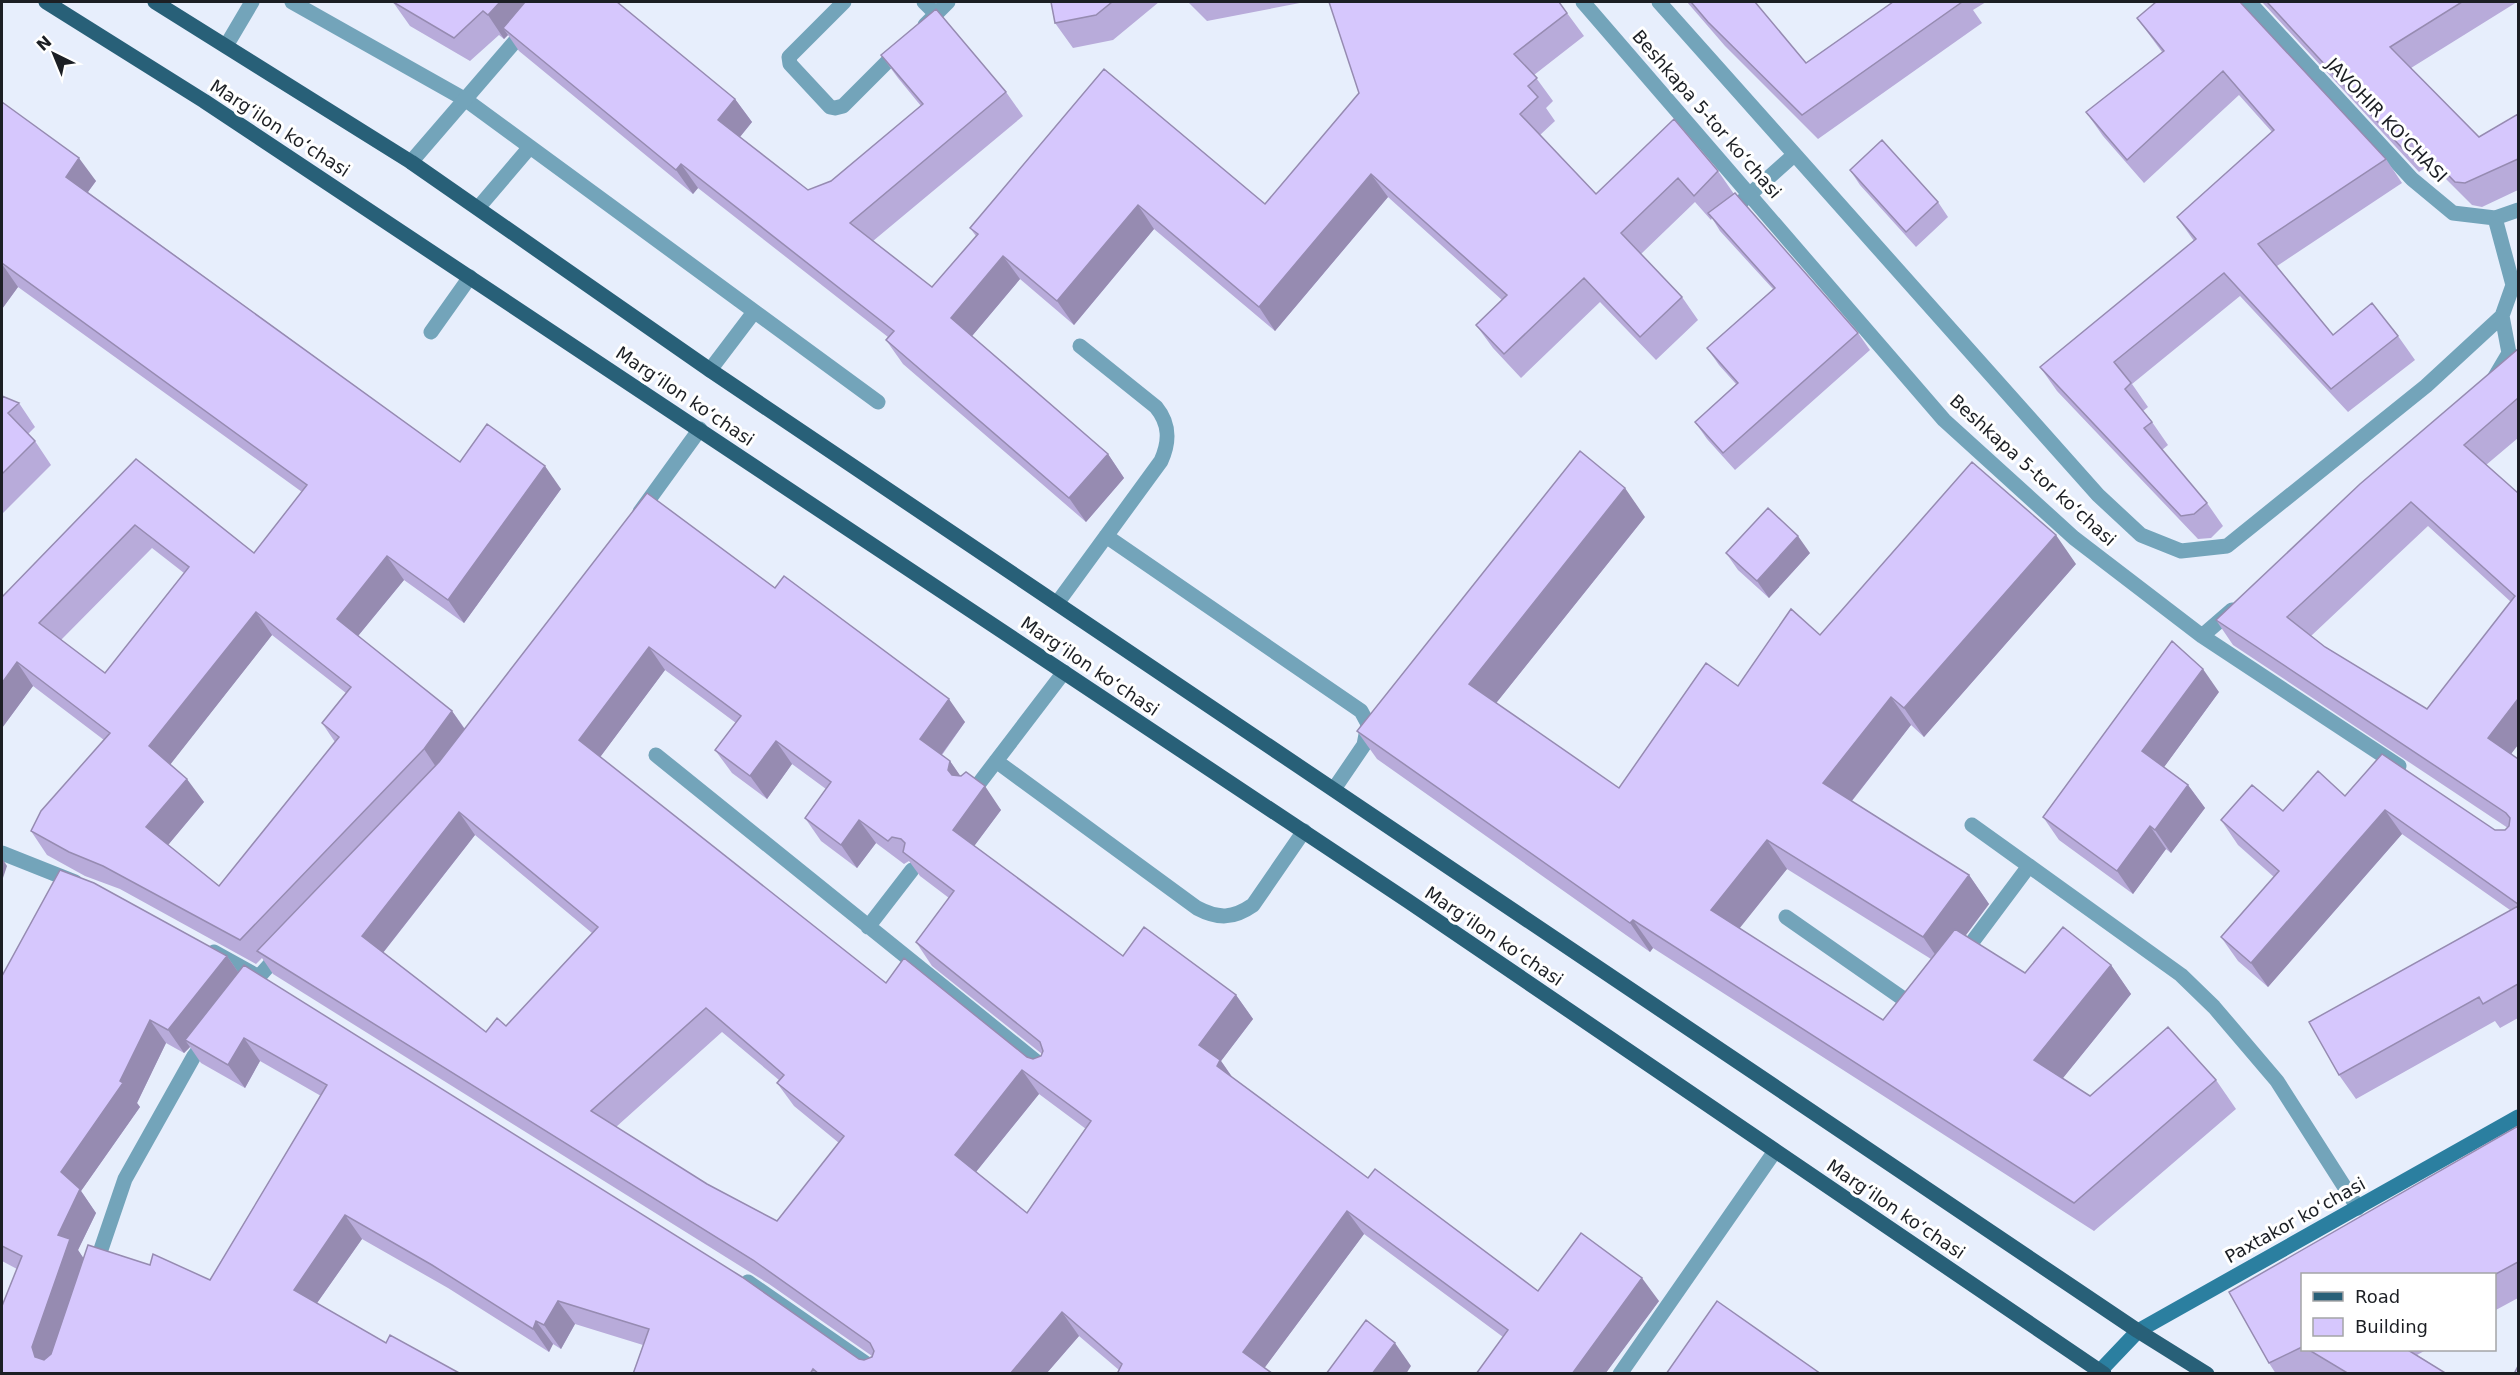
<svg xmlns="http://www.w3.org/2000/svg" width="2520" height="1375" font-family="'DejaVu Sans',sans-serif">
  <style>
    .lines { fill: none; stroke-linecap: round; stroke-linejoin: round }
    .service { stroke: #73a4ba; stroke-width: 15 }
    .minor { stroke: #73a4ba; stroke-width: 15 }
    .tertiary { stroke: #73a4ba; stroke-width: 15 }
    .secondary { stroke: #2b7fa0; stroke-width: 15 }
    .primary { stroke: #286078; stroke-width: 15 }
    .wall { fill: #b8abda; fill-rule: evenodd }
    .shaded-wall { fill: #968bb1 }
    .building { fill: #d6c7fd; stroke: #968bb1; stroke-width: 1.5; fill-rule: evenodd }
    .labels { text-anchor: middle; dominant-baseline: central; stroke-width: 6; stroke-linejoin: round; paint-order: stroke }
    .street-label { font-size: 18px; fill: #1c1f24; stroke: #fff }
  </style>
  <rect width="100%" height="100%" fill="#e7eefc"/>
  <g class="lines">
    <path class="service" d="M 292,2 L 466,100 L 878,402
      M 844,2 L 789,57 L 790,64 L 830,107 L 835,108 L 843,106 L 901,48
      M 924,2 L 936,14
      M 925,25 L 948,2
      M 226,46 L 252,2
      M 1740,203 L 1794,155
      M 478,208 L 530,147
      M 431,332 L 470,277
      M 710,370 L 754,312
      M 1106,536 L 1361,711 L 1368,724 L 1364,745 L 1334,789
      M 1058,602 L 1161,461 C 1170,441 1170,424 1156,407 L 1080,346
      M 656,755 L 1048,1071
      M 996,761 L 1197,908 C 1218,919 1233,919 1253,905 L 1304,831
      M 974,790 L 1064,672
      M 1786,917 L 1905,1000 L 1919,998
      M 868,927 L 912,870
      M 1961,957 L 2029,866
      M 1620,1374 L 1775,1151"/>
    <path class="minor" d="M 1583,2 L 1944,420 L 2074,538 L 2202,636 L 2399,766
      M 1659,2 L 2098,495 L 2141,535 L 2181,551 L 2227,546 L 2426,386 L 2502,316 L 2513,285 L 2495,218
      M 2249,2 L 2412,179 L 2453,213 L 2495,218 L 2518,210
      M 411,162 L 549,2
      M 2493,380 L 2509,353 L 2502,316
      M 2202,636 L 2232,610
      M 1972,825 L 2181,975 L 2214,1007 L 2277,1081 L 2358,1208
      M 2,853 L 75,882
      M 214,952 L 259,977
      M 748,1282 L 881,1374"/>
    <path class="tertiary" d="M 640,512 L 700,429
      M 247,990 L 281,952
      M 95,1267 L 125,1179 L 194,1056 L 207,1039"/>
    <path class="secondary" d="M 2100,1371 L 2138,1331 L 2518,1117"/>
    <path class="primary" d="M 46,2 L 204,101 L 1408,901 L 2104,1374
      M 155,2 L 411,162 L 710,370 L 2138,1331 L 2207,1374"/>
  </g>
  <path class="wall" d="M 393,2 L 617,2 L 735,99 L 752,122 L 740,137 L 808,190 L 831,181 L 921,106 L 898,78 L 881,55 L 1006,92 L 1023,116 L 873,241 L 932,287 L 976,236 L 970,228 L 1104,69 L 1265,204 L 1567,13 L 1584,36 L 1534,75 L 1553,101 L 1546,108 L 1555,121 L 1540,135 L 1596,194 L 1718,171 L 1734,194 L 1858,333 L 1870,350 L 1735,470 L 1707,439 L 1695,422 L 1736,384 L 1719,365 L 1707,348 L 1773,289 L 1720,231 L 1712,218 L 1711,220 L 1695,202 L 1641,254 L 1682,297 L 1698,320 L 1656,360 L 1600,302 L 1521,378 L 1493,348 L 1476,325 L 1502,300 L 1388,197 L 1275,331 L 1154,229 L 1074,325 L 1020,279 L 972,336 L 1108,454 L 1124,478 L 1086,522 L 903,364 L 886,340 L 888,337 L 698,188 L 693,194 L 519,51 L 508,35 L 504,39 L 499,35 L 470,61 L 410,26 Z
    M 1051,2 L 1159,2 L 1113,40 L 1073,48 L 1055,23 Z
    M 1188,2 L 1305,2 L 1207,21 Z
    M 1687,2 L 1755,2 L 1806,63 L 1893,2 L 1986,2 L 1973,10 L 1982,23 L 1818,139 L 1725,46 Z
    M 2262,2 L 2517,2 L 2411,68 L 2479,137 L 2518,114 L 2518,190 L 2482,207 L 2472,205 L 2431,164 L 2419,172 Z
    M 2137,18 L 2386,159 L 2402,183 L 2277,266 L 2333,335 L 2398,336 L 2415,360 L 2348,412 L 2240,296 L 2132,384 L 2148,407 L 2143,411 L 2152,422 L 2168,445 L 2162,450 L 2207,503 L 2223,526 L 2211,538 L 2198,539 L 2057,391 L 2040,367 L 2194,241 L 2177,217 L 2272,132 L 2239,95 L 2144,183 L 2103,136 L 2086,112 L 2162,52 Z
    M 2,102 L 96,181 L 88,192 L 460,462 L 561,489 L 464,623 L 404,580 L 358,636 L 452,711 L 465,729 L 775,588 L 965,722 L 942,755 L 950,761 L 960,776 L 1001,810 L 974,846 L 1123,956 L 1236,995 L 1253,1019 L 1221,1061 L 1232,1077 L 1368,1178 L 1538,1291 L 1659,1301 L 1605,1374 L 1476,1374 L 1503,1337 L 1364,1234 L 1265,1367 L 1119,1370 L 1079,1336 L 1046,1374 L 633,1374 L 643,1345 L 575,1324 L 561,1349 L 553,1344 L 549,1352 L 448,1288 L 362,1239 L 317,1303 L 386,1343 L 461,1374 L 17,1269 L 2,1261 L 2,976 L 227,956 L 238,972 L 859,1359 L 864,1360 L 872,1356 L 769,1284 L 273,974 L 262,958 L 256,964 L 120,889 L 85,876 L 47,855 L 31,831 L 104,740 L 33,686 L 2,728 L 2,597 L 136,459 L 254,553 L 302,492 L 18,287 L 2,309 ZM 152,548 L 184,573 L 105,673 L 61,640 ZM 272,635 L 346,693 L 322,723 L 335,742 L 219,886 L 168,845 L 204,802 L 170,764 ZM 665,670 L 736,723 L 715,750 L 732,773 L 767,799 L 792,764 L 826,789 L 805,818 L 821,841 L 857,868 L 876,843 L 904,864 L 909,861 L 920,876 L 949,898 L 916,942 L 932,966 L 1042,1054 L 1041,1056 L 1033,1059 L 1027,1057 L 886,983 L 600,757 ZM 475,835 L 592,933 L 506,1026 L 486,1032 L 383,953 ZM 722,1032 L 779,1080 L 777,1083 L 794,1106 L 839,1143 L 777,1221 L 707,1184 L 616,1127 ZM 166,1043 L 184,1053 L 190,1047 L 201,1063 L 245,1088 L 260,1061 L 321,1096 L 210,1280 L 150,1265 L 84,1259 L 78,1250 L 96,1213 L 81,1191 L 140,1107 L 137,1103 ZM 1039,1094 L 1086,1129 L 1027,1213 L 976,1172 Z
    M 1850,170 L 1938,202 L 1948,217 L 1916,247 L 1860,185 Z
    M 2518,349 L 2518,438 L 2486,465 L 2518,493 L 2512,754 L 2518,759 L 2518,1018 L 2500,1028 L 2495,1021 L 2356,1099 L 2339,1075 L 2510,910 L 2402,834 L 2268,987 L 2238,961 L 2221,937 L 2274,877 L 2238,845 L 2221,820 L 2283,811 L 2345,796 L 2495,830 L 2505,830 L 2508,828 L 2233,645 L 2216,620 ZM 2428,526 L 2511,602 L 2427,709 L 2325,647 L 2311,636 Z
    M 2,396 L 19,403 L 35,427 L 28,434 L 35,441 L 51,465 L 2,514 Z
    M 1645,517 L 1496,703 L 1619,788 L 1738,686 L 1820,635 L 2076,564 L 1924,737 L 1911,725 L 1852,801 L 1969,875 L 1989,904 L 1965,936 L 2025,973 L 2111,965 L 2131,994 L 2063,1078 L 2090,1096 L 2216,1080 L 2236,1109 L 2094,1231 L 1653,948 L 1650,952 L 1377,759 L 1357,731 ZM 1787,869 L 1931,959 L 1883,1020 L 1739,928 Z
    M 1726,553 L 1810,553 L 1769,598 L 1738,570 Z
    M 2219,692 L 2164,767 L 2188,785 L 2205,808 L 2171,853 L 2166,849 L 2133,894 L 2059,840 L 2043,817 Z
    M 2518,1126 L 2518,1298 L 2494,1311 L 2494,1275 L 2302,1275 L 2302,1350 L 2426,1350 L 2417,1355 L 2447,1374 L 2325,1374 L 2321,1372 L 2318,1374 L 2276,1374 L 2269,1363 L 2229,1292 Z"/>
  <path class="shaded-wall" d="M 500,2 L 537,2 L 503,28 L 508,35 L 504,39 L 488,15 Z
    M 735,99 L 752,122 L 735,143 L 718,120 Z
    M 79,158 L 96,181 L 82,200 L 66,177 Z
    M 681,164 L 698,188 L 693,194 L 676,170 Z
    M 1371,174 L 1388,197 L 1275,331 L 1259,307 Z
    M 1138,205 L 1154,229 L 1074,325 L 1057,301 Z
    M 1003,256 L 1020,279 L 967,342 L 951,318 Z
    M 2,264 L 18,287 L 2,309 Z
    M 1108,454 L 1124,478 L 1086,522 L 1069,498 Z
    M 545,466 L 561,489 L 464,623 L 448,600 Z
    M 1625,488 L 1645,517 L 1489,712 L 1469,684 Z
    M 2056,535 L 2076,564 L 1924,737 L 1904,708 Z
    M 1798,536 L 1810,553 L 1769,598 L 1757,581 Z
    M 387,556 L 404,580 L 353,642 L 337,619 Z
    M 256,612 L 272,635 L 166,770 L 149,746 Z
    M 649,647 L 665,670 L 595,764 L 579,740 Z
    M 17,662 L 33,686 L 2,728 L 2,683 Z
    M 2203,669 L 2219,692 L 2159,774 L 2142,751 Z
    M 1891,697 L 1911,725 L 1843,812 L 1823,783 Z
    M 949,699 L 965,722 L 936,762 L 920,739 Z
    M 2518,699 L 2518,745 L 2505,762 L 2488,738 Z
    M 452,711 L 468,734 L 440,773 L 424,749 Z
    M 776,741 L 792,764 L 767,799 L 750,776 Z
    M 950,761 L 966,784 L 965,793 L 948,770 Z
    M 187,779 L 204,802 L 163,851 L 146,827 Z
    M 2188,785 L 2205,808 L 2171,853 L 2155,830 Z
    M 985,786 L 1001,810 L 969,853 L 953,830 Z
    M 2385,810 L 2402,834 L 2268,987 L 2251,963 Z
    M 459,812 L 475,835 L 378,959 L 362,936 Z
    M 859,820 L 876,843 L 857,868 L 841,845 Z
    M 2150,826 L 2166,849 L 2133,894 L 2117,871 Z
    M 1767,840 L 1787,869 L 1731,939 L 1711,910 Z
    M 2,858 L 7,866 L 2,881 Z
    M 1969,875 L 1989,904 L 1943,966 L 1923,937 Z
    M 1633,920 L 1653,948 L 1650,952 L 1630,923 Z
    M 227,956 L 243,979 L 185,1040 L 190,1047 L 184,1053 L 168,1030 Z
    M 2111,965 L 2131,994 L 2054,1089 L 2034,1060 Z
    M 1236,995 L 1253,1019 L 1221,1061 L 1237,1084 L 1217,1066 L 1199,1045 Z
    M 150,1020 L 166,1043 L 137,1103 L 140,1107 L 81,1191 L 96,1213 L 78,1250 L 86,1262 L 49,1371 L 35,1357 L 32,1347 L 58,1235 L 61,1172 L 120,1081 Z
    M 244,1038 L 260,1061 L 245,1088 L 228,1065 Z
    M 1022,1070 L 1039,1094 L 971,1178 L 955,1155 Z
    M 1347,1211 L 1364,1234 L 1260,1374 L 1243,1352 Z
    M 345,1215 L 362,1239 L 310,1313 L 294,1290 Z
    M 1642,1278 L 1659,1301 L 1605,1374 L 1572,1374 Z
    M 558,1301 L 575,1324 L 561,1349 L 544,1325 Z
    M 1062,1312 L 1079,1336 L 1046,1374 L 1010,1374 Z
    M 536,1321 L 553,1344 L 549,1352 L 533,1329 Z
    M 1395,1343 L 1411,1366 L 1406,1374 L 1372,1374 Z"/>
  <path class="building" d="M 393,2 L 500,2 L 488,15 L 483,11 L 454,38 Z
    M 525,2 L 617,2 L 735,99 L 718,120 L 808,190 L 831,181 L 923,104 L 881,55 L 936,9 L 1006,92 L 850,223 L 932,287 L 978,234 L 970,228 L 1104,69 L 1265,204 L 1359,93 L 1329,2 L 1559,2 L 1567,13 L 1514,54 L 1537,78 L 1528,86 L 1538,97 L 1520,114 L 1596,194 L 1674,119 L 1718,171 L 1694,196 L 1678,178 L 1621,233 L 1682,297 L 1640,337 L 1584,278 L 1504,354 L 1476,325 L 1507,295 L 1371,174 L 1259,307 L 1138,205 L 1057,301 L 1003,256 L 951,318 L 1108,454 L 1069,498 L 886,340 L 894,331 L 681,164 L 676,170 L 503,28 Z
    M 1051,2 L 1112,2 L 1096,15 L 1055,23 Z
    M 1691,2 L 1755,2 L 1806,63 L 1893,2 L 1962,2 L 1802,115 L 1708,22 Z
    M 2156,2 L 2240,2 L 2386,159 L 2258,244 L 2333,335 L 2372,303 L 2398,336 L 2331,389 L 2224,273 L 2114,362 L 2131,383 L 2125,389 L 2152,422 L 2144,428 L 2207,503 L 2194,514 L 2181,516 L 2040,367 L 2196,239 L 2177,217 L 2274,130 L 2223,71 L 2127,160 L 2086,112 L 2164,51 L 2137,18 Z
    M 2267,2 L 2462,2 L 2390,47 L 2479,137 L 2518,114 L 2518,159 L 2465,183 L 2455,182 L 2414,140 L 2402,148 Z
    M 2,102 L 79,158 L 66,177 L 460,462 L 487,424 L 545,466 L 448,600 L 387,556 L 337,619 L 452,711 L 424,749 L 240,940 L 103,866 L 69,852 L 31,831 L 41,811 L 110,733 L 17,662 L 2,683 L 2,597 L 136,459 L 254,553 L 307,485 L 2,263 ZM 135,525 L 189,567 L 105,673 L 39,623 ZM 256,612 L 351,687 L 322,723 L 339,737 L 219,886 L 146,827 L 187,779 L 149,746 Z
    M 1882,140 L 1938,202 L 1906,232 L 1850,170 Z
    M 1735,193 L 1858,333 L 1723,453 L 1695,422 L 1738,383 L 1707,348 L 1775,288 L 1708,213 Z
    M 2518,349 L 2518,398 L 2464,445 L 2518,493 L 2518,699 L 2488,738 L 2518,759 L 2518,904 L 2385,810 L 2251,963 L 2221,937 L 2279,871 L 2221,820 L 2252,785 L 2283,811 L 2318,771 L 2345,796 L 2382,754 L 2495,830 L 2505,830 L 2509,826 L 2510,818 L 2506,813 L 2216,620 L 2360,484 ZM 2411,502 L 2515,596 L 2427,709 L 2325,647 L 2287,617 Z
    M 2,396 L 19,403 L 8,413 L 35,441 L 2,474 Z
    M 1580,451 L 1625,488 L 1469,684 L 1619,788 L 1706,663 L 1738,686 L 1791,609 L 1820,635 L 1972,462 L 2056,535 L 1904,708 L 1891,697 L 1823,783 L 1969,875 L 1923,937 L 1767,840 L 1711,910 L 1883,1020 L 1955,929 L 2025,973 L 2063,927 L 2111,965 L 2034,1060 L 2090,1096 L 2168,1027 L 2216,1080 L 2074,1203 L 1633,920 L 1630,923 L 1357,731 Z
    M 647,493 L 775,588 L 784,576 L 949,699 L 920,739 L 950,761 L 948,770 L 952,775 L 961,776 L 966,772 L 985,786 L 953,830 L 1123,956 L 1144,927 L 1236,995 L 1199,1045 L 1220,1060 L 1217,1066 L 1368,1178 L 1375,1169 L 1538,1291 L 1581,1233 L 1642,1278 L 1572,1374 L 1476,1374 L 1508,1330 L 1347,1211 L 1243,1352 L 1273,1374 L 1117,1374 L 1122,1364 L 1062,1312 L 1010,1374 L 819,1374 L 813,1369 L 810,1374 L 633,1374 L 649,1329 L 558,1301 L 544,1325 L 536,1321 L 533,1329 L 432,1265 L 345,1215 L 294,1290 L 386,1343 L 390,1335 L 461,1374 L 2,1374 L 2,1306 L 22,1256 L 2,1246 L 2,976 L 60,870 L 94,883 L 227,956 L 168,1030 L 150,1020 L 120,1081 L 123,1083 L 61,1172 L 80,1189 L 58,1235 L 70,1239 L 32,1347 L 35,1357 L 44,1360 L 51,1354 L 88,1245 L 150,1265 L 153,1254 L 210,1280 L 327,1085 L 244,1038 L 228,1065 L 185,1040 L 244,965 L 742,1277 L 859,1359 L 864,1360 L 872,1357 L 874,1351 L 870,1343 L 753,1260 L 257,951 L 439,762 ZM 649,647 L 741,716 L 715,750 L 750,776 L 776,741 L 831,782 L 805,818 L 841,845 L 859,820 L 888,841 L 892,837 L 901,839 L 905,843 L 903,852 L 954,891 L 916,942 L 1040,1042 L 1043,1051 L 1041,1056 L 1033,1059 L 1027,1057 L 904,958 L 886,983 L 579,740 ZM 459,812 L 598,927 L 506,1026 L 497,1018 L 486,1032 L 362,936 ZM 706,1008 L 784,1075 L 777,1083 L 844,1136 L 777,1221 L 707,1184 L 591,1111 ZM 1022,1070 L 1091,1121 L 1027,1213 L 955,1155 Z
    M 1768,508 L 1798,536 L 1757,581 L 1726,553 Z
    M 2172,641 L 2203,669 L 2142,751 L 2188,785 L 2155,830 L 2150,826 L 2117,871 L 2043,817 Z
    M 2518,906 L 2518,984 L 2483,1004 L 2479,997 L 2339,1075 L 2309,1022 Z
    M 2518,1126 L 2518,1262 L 2494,1275 L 2302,1275 L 2302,1347 L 2269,1363 L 2229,1292 Z
    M 1717,1301 L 1821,1374 L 1666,1374 Z
    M 1366,1320 L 1395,1343 L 1372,1374 L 1326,1374 Z
    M 2309,1350 L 2408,1350 L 2447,1374 L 2349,1374 Z
    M 2518,1366 L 2518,1374 L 2514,1374 Z"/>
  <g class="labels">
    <g class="street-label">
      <text transform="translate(1707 114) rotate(49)">Beshkapa 5-tor koʻchasi</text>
      <text transform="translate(2387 120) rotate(46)">JAVOHIR KO'CHASI</text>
      <text transform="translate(280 128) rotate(33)">Margʻilon koʻchasi</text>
      <text transform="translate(685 396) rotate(34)">Margʻilon koʻchasi</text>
      <text transform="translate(2033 470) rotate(42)">Beshkapa 5-tor koʻchasi</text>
      <text transform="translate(1090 666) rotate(34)">Margʻilon koʻchasi</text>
      <text transform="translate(1494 936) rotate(34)">Margʻilon koʻchasi</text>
      <text transform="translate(1896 1209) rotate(34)">Margʻilon koʻchasi</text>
      <text transform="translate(2295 1220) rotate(-29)">Paxtakor koʻchasi</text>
    </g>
  </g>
  <rect width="2520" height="1375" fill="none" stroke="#1c1f24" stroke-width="6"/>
  <rect x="2301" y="1273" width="195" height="78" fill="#ffffff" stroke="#a4a5a7" stroke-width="1.5"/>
  <rect x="2313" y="1292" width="30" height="9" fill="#286078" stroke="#a4a5a7" stroke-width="1.5"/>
  <text x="2355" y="1303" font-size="18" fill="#1c1f24">Road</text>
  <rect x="2313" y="1318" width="30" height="18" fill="#d6c7fd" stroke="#a4a5a7" stroke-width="1.5"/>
  <text x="2355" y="1333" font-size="18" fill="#1c1f24">Building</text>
  <g transform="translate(54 54) rotate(317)" stroke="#ffffff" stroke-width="4.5" paint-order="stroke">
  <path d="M0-4.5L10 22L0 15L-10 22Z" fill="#1c1f24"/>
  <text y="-9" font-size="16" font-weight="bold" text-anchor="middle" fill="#1c1f24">N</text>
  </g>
</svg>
